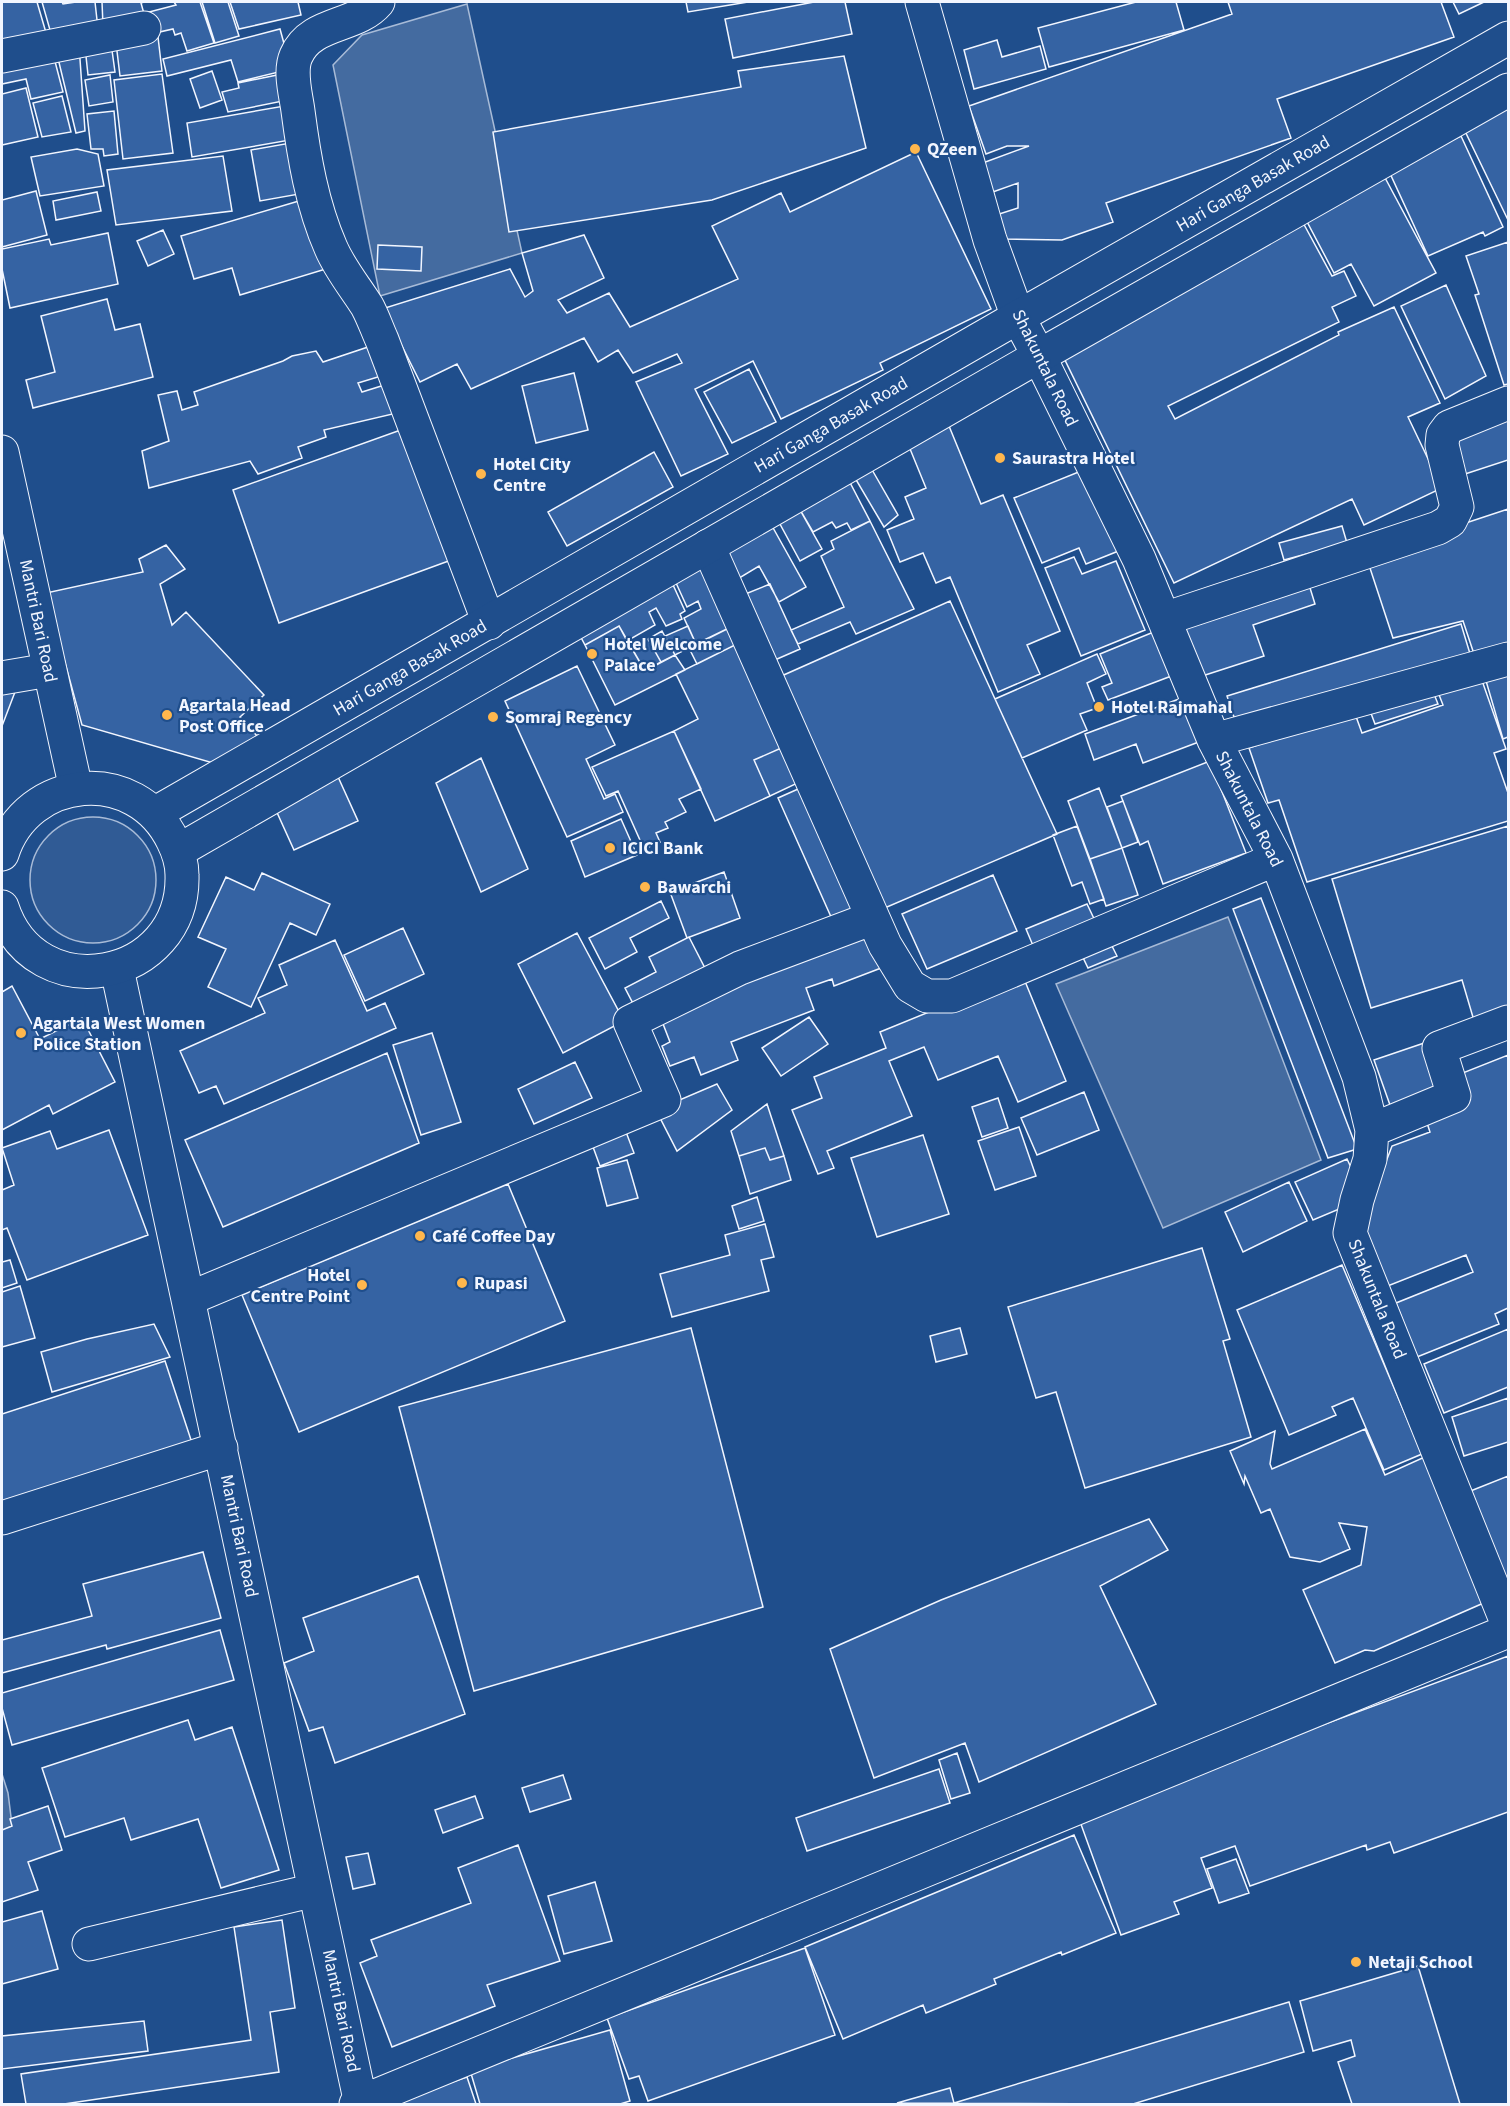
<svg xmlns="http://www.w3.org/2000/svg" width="1510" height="2106" font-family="'Source Sans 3',sans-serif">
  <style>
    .built { fill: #305b95; stroke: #a8bbd7; stroke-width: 1.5 }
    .water { fill: #446ba0; stroke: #a8bbd7; stroke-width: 1.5 }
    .building { fill: #3563a3; stroke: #f2f6ff; stroke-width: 1.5 }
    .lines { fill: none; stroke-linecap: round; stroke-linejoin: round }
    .minor-casing { stroke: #f2f6ff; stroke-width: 35 }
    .major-casing { stroke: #f2f6ff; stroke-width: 35 }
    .minor { stroke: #1f4e8c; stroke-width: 33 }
    .major { stroke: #1f4e8c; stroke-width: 33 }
    .poi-dot { fill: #ffb74d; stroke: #1f4e8c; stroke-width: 2 }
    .labels { text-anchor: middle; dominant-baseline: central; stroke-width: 4.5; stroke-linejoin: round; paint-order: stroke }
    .poi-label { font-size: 18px; font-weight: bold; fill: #f2f6ff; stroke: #1f4e8c; text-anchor: start }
    .street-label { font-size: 18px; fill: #f2f6ff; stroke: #1f4e8c }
  </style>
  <rect width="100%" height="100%" fill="#1f4e8c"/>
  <path class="built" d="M30 880a63 63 0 1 1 126 0a63 63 0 1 1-126 0Z"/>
  <path class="water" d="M 467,4 L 522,253 L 380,296 L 333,65 L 362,35 Z
    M 1228,917 L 1321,1160 L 1163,1228 L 1056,984 Z
    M 2,1774 L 8,1793 L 13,1833 L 2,1837 Z"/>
  <path class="building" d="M 2,2 L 37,2 L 47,36 L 2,46 Z
    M 42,2 L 62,2 L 63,4 L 76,2 L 95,2 L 98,29 L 52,37 Z
    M 102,2 L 144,2 L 141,3 L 146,21 L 103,26 Z
    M 174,2 L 200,2 L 214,43 L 187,51 L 181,33 L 175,35 L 173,29 L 155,33 L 149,12 L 176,5 Z
    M 202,2 L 228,2 L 239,36 L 215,43 Z
    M 230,2 L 298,2 L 301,15 L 239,29 Z
    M 686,2 L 748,2 L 688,12 Z
    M 814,2 L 845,2 L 852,34 L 733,58 L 725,19 Z
    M 1136,2 L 1176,2 L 1184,30 L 1049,67 L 1038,28 Z
    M 1228,2 L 1441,2 L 1454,37 L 1277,99 L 1291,138 L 1106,203 L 1113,222 L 1062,240 L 1002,239 L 990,217 L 1018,208 L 1018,183 L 990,193 L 980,164 L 1029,146 L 1007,146 L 986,154 L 969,106 L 1232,14 Z
    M 1453,2 L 1484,2 L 1459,14 Z
    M 280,29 L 291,69 L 238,82 L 231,60 L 167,76 L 163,59 Z
    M 158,37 L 162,71 L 120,76 L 116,43 Z
    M 997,40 L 1002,57 L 1040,46 L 1046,69 L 974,89 L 964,50 Z
    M 111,43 L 115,72 L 88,75 L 85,47 Z
    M 79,45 L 85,131 L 76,133 L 56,50 Z
    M 52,50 L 63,92 L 31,99 L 26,79 L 2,84 L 2,60 Z
    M 844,56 L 866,148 L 712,200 L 509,232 L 493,132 L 741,87 L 738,71 Z
    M 212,71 L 222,100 L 200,108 L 190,79 Z
    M 287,73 L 293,99 L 228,112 L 222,92 L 239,88 L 238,83 Z
    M 162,74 L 173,153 L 123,159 L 114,80 Z
    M 110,75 L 113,102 L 89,106 L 85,80 Z
    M 26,88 L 38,137 L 2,145 L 2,94 Z
    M 62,96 L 71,132 L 42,137 L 33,103 Z
    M 1508,104 L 1508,220 L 1463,127 Z
    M 290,105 L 296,139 L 192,157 L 187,123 Z
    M 114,111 L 118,154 L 104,156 L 103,149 L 91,149 L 87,114 Z
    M 1461,136 L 1503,227 L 1485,236 L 1483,232 L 1428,256 L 1388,169 Z
    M 296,142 L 305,193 L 260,201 L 251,150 Z
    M 77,149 L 98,154 L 104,186 L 40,196 L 31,157 Z
    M 916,152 L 991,309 L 880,363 L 883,370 L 781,419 L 753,361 L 695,389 L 728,454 L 681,476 L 636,382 L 682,363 L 677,354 L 633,373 L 618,350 L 598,362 L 584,338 L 471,389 L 457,364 L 420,382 L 385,312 L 385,308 L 510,269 L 525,297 L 533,291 L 522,253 L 584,235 L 604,278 L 558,300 L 567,313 L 609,293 L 630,327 L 738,279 L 712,226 L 781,193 L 790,212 Z
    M 223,156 L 232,211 L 116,225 L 107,170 Z
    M 1383,174 L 1436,273 L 1374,306 L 1351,264 L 1334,273 L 1304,216 Z
    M 36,191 L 47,235 L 2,247 L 2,200 Z
    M 97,192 L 101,211 L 56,220 L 53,201 Z
    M 309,198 L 329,268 L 240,295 L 232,268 L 194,279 L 181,236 Z
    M 1301,219 L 1332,276 L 1344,271 L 1356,296 L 1332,307 L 1339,322 L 1168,406 L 1175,419 L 1339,335 L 1338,332 L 1394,307 L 1440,403 L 1408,417 L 1442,488 L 1364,525 L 1352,499 L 1174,583 L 1061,352 Z
    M 163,230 L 174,254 L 148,266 L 137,241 Z
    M 108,233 L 118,284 L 10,308 L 2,269 L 2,249 L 49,239 L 51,245 Z
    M 1508,242 L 1508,384 L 1504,385 L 1475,295 L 1479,294 L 1466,256 Z
    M 378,245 L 422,247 L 421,271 L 377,269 Z
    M 1446,285 L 1486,376 L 1445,399 L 1401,306 Z
    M 107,299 L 115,330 L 140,324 L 153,377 L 33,408 L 26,380 L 55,372 L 41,316 Z
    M 380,343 L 391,373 L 358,383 L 362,392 L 394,382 L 397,413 L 324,430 L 326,437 L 298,447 L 302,458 L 258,474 L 250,461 L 149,488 L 142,451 L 169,441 L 158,395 L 177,391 L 182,410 L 198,405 L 194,392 L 283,361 L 292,356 L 316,351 L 323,362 Z
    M 749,369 L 776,422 L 732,443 L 704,392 Z
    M 574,373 L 588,430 L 536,443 L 522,386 Z
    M 1508,413 L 1508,460 L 1459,476 L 1448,432 Z
    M 949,426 L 981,504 L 1003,495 L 1060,631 L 1027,645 L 1040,674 L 998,692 L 950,577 L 936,583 L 923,553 L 900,562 L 887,530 L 914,519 L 905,497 L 926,488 L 908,444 Z
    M 409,427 L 454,559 L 279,623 L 233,490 Z
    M 654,452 L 673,487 L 567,546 L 548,512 Z
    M 871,468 L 898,515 L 884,527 L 855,478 Z
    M 1086,469 L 1121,550 L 1086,564 L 1079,548 L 1042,563 L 1014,498 Z
    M 845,473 L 870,521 L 851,530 L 847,523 L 836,528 L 832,522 L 813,532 L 795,501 Z
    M 795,501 L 822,549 L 800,561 L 774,513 Z
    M 1508,509 L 1508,644 L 1474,654 L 1463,621 L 1393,638 L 1366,556 Z
    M 767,517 L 806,587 L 779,602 L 759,566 L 736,580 L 720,553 Z
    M 870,521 L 914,609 L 856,634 L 850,622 L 798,644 L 791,630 L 844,607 L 821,556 L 834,549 L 831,541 Z
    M 1342,526 L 1347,543 L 1284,560 L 1279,543 Z
    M 166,545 L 185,569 L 160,584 L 172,625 L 186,612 L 264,695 L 240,717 L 258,737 L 220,765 L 82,725 L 46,593 L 143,572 L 139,559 Z
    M 1074,557 L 1082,574 L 1116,561 L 1145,630 L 1081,656 L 1045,568 Z
    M 700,559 L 733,626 L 696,644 L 684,618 L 701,609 L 698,601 L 687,607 L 671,572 Z
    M 668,574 L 685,611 L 680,614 L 682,619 L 666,626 L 656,608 L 649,612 L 655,625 L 627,641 L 619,626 L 585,645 L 576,628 Z
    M 1306,575 L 1315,604 L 1253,625 L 1264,656 L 1196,678 L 1175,618 Z
    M 770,584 L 800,649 L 768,663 L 738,597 Z
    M 950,601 L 1057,834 L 880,910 L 777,678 Z
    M 1461,624 L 1471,657 L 1238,729 L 1227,696 Z
    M 619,626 L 645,671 L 675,655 L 685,670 L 615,705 L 585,645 Z
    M 688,626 L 696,644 L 675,655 L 665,636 Z
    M 733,626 L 741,642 L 697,664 L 689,648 Z
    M 662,631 L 675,655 L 661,662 L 648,639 Z
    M 1156,631 L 1174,675 L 1108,700 L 1102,687 L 1112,683 L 1100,654 Z
    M 648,639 L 661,662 L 645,671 L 632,649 Z
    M 741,642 L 788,745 L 754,760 L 770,796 L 715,821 L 674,731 L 698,719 L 676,674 Z
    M 1097,654 L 1106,674 L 1087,683 L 1097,708 L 1080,714 L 1087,730 L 1022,758 L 995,699 Z
    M 577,666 L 615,745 L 586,759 L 604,799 L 615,794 L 623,812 L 567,837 L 505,701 Z
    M 1508,667 L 1508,737 L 1503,739 L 1484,674 Z
    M 1479,672 L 1506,749 L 1494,753 L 1508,793 L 1508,821 L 1307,882 L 1279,800 L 1268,803 L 1249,748 L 1354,711 L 1362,733 L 1443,705 L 1436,687 Z
    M 2,687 L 15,692 L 2,726 Z
    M 1432,689 L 1438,704 L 1375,724 L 1369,708 Z
    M 1187,696 L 1204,740 L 1143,763 L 1136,744 L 1094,760 L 1085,734 Z
    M 674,731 L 701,789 L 679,799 L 686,812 L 665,822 L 668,828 L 656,833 L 660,842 L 644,849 L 618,791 L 606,796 L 592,767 Z
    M 788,745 L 804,780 L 770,796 L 754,760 Z
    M 481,758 L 528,869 L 481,892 L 436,783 Z
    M 1210,761 L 1246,853 L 1163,884 L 1148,841 L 1140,845 L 1121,796 Z
    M 334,768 L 358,821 L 294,850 L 270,797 Z
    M 807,785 L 865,914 L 836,928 L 778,798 Z
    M 1099,788 L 1122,848 L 1090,859 L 1068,801 Z
    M 1123,801 L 1138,842 L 1122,848 L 1107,807 Z
    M 621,819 L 637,855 L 585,877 L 571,841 Z
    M 1077,826 L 1104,899 L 1090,904 L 1082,882 L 1072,886 L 1053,835 Z
    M 1508,826 L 1508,1013 L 1475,1024 L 1462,980 L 1371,1008 L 1332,879 Z
    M 1122,848 L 1138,895 L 1106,906 L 1090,859 Z
    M 724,872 L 740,918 L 687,938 L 670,892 Z
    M 262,873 L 330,904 L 316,935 L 290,923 L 251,1007 L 208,987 L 226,949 L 198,937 L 226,877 L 254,890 Z
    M 993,875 L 1017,931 L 927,969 L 902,914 Z
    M 1261,898 L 1357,1149 L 1328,1158 L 1233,909 Z
    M 661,901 L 669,918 L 630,938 L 637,952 L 605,969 L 589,938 Z
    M 1087,904 L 1099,929 L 1037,955 L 1026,929 Z
    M 873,923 L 889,965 L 834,986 L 832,979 L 806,988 L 814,1010 L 731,1042 L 738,1060 L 701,1075 L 694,1057 L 670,1066 L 662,1046 L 670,1042 L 658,1011 Z
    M 403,928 L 424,974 L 365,1001 L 344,955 Z
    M 577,933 L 624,1021 L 563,1053 L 518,964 Z
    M 1106,934 L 1117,956 L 1088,968 L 1078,947 Z
    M 689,937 L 710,978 L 638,1013 L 625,988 L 656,972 L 649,957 Z
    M 335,940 L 367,1011 L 385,1003 L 396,1028 L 224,1104 L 216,1086 L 199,1093 L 180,1051 L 265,1013 L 258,998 L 287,985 L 279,965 Z
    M 1022,974 L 1066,1081 L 1018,1102 L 998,1056 L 938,1080 L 924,1047 L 889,1061 L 912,1116 L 827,1151 L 834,1168 L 818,1174 L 792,1110 L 822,1098 L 814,1077 L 886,1048 L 880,1032 Z
    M 12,986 L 40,1039 L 82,1018 L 115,1082 L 53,1114 L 49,1105 L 2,1130 L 2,992 Z
    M 809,1017 L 828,1044 L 781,1076 L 762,1048 Z
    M 432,1033 L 461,1122 L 421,1135 L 393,1045 Z
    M 1433,1040 L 1447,1083 L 1390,1105 L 1374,1060 Z
    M 387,1053 L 419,1143 L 223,1227 L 185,1140 Z
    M 1508,1055 L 1508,1308 L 1495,1314 L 1499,1324 L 1417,1357 L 1396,1303 L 1473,1272 L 1466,1255 L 1380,1289 L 1358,1235 L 1392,1146 L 1430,1132 L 1426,1120 L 1455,1076 Z
    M 575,1062 L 592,1098 L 534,1124 L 518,1089 Z
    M 717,1084 L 732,1110 L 677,1151 L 656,1110 Z
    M 1084,1092 L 1099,1130 L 1037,1155 L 1021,1118 Z
    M 998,1098 L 1008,1128 L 982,1137 L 972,1107 Z
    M 767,1104 L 784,1156 L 770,1160 L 765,1148 L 739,1156 L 731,1131 Z
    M 623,1124 L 634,1153 L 600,1166 L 589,1136 Z
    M 1019,1127 L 1036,1176 L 995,1190 L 978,1141 Z
    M 109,1130 L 148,1235 L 27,1280 L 7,1228 L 2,1230 L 2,1190 L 14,1185 L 2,1148 L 50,1131 L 57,1149 Z
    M 923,1135 L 949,1214 L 877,1237 L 851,1158 Z
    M 765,1148 L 770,1160 L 784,1156 L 791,1180 L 750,1194 L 739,1156 Z
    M 1347,1159 L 1355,1176 L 1344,1207 L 1313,1220 L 1295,1182 Z
    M 627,1160 L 638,1198 L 607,1206 L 597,1168 Z
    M 1289,1182 L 1307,1221 L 1243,1252 L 1225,1212 Z
    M 508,1184 L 565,1321 L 299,1432 L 242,1295 Z
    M 757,1197 L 764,1221 L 739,1229 L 732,1206 Z
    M 765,1224 L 774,1257 L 761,1260 L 769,1291 L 672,1317 L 660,1274 L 730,1255 L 725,1235 Z
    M 1202,1248 L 1230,1339 L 1223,1341 L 1251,1437 L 1085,1488 L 1056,1392 L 1036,1398 L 1008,1307 Z
    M 10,1260 L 17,1283 L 2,1288 L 2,1262 Z
    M 1342,1265 L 1422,1454 L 1384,1470 L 1353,1398 L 1332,1407 L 1336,1415 L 1289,1435 L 1237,1310 Z
    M 20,1286 L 35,1338 L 2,1347 L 2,1292 Z
    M 154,1324 L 170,1357 L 52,1392 L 41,1352 L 87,1339 Z
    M 691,1328 L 763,1607 L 474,1691 L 399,1407 Z
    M 960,1328 L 967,1354 L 936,1362 L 930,1336 Z
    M 1508,1329 L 1508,1387 L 1444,1413 L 1424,1364 Z
    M 165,1361 L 194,1449 L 5,1511 L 2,1500 L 2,1414 Z
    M 1508,1398 L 1508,1442 L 1464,1456 L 1452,1417 Z
    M 1365,1429 L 1385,1475 L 1429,1455 L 1495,1598 L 1374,1651 L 1365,1650 L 1335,1663 L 1303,1590 L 1361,1565 L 1367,1527 L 1339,1523 L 1350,1549 L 1320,1562 L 1290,1557 L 1270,1509 L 1261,1513 L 1245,1476 L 1244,1484 L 1230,1451 L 1275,1431 L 1270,1464 L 1272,1469 Z
    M 1508,1476 L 1508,1595 L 1468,1492 Z
    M 1149,1519 L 1168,1550 L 1100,1586 L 1156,1704 L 979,1782 L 965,1743 L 874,1778 L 830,1649 L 941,1600 Z
    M 203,1552 L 221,1618 L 107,1649 L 106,1645 L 2,1673 L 2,1640 L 92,1616 L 83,1584 Z
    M 418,1576 L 465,1714 L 335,1763 L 323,1727 L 309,1731 L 284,1663 L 314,1651 L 303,1618 Z
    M 220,1630 L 234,1680 L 12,1745 L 2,1708 L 2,1693 Z
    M 1508,1656 L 1508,1812 L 1394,1853 L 1390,1842 L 1367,1850 L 1366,1845 L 1250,1886 L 1235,1846 L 1201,1858 L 1212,1888 L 1174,1902 L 1179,1914 L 1121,1935 L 1078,1816 Z
    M 188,1720 L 195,1740 L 232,1727 L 279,1870 L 221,1888 L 198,1819 L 131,1840 L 124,1818 L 65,1837 L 42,1768 Z
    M 957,1753 L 970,1793 L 951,1799 L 939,1760 Z
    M 939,1769 L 950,1803 L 807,1851 L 796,1818 Z
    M 563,1775 L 571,1799 L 530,1812 L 522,1788 Z
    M 475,1796 L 483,1818 L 443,1833 L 435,1810 Z
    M 48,1806 L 62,1850 L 28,1862 L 38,1890 L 2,1902 L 2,1830 L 12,1826 L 10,1819 Z
    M 1074,1835 L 1116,1933 L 1062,1955 L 1061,1952 L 994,1979 L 996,1984 L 926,2013 L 923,2005 L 843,2039 L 805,1947 Z
    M 518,1845 L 560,1961 L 487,1985 L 495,2006 L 392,2047 L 360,1963 L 377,1956 L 371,1940 L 471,1903 L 458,1868 Z
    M 368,1853 L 375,1884 L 353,1889 L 346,1857 Z
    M 1236,1859 L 1249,1893 L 1219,1903 L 1207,1869 Z
    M 595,1882 L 612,1941 L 564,1954 L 548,1896 Z
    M 42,1911 L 58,1969 L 2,1984 L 2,1922 Z
    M 282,1920 L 295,2008 L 270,2012 L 279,2072 L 64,2104 L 26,2104 L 21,2074 L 251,2040 L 234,1927 Z
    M 805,1948 L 835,2035 L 648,2101 L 639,2076 L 629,2079 L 607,2018 Z
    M 1418,1966 L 1460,2104 L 1352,2104 L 1338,2062 L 1355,2056 L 1351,2040 L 1313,2051 L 1300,2001 Z
    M 1289,2002 L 1304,2052 L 1133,2104 L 897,2103 L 950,2088 L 954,2103 Z
    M 144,2021 L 148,2051 L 2,2069 L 2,2036 Z
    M 610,2030 L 630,2101 L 620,2104 L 480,2104 L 470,2070 Z
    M 467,2077 L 476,2104 L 401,2104 L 399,2100 Z"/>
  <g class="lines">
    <g class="minor-casing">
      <path id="minor" d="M 378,2 C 356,28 311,21 296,56 C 289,72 296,95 298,111 C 304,157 312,205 331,248 C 340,269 355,287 367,306 C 373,317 377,329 382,340 L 489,623
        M 922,2 L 990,240 L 1018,317 L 1039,356 L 1139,559 L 1214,740 L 1276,859 L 1359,1077 L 1372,1130 L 1370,1159 L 1357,1200 L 1350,1233 L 1508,1625
        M 2,56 L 144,28
        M 2,452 L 76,789
        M 708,546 L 885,945 L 910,986 L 927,996 L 952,996 L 1276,859
        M 1164,619 L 1438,528 L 1450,521 L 1457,507 L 1442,445 L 1443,435 L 1449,427 L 1508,403
        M 2,678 L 49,670
        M 1214,740 L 1508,659
        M 117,969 L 361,2104
        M 1372,1130 L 1454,1096 L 1439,1048 L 1508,1022
        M 188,1299 L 664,1100 L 630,1022 L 740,968 L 873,918
        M 2,1518 L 221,1448
        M 89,1944 L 315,1890
        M 356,2104 L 1508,1631"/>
    </g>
    <g class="major-casing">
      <path id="major" d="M 154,814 L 1018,317 L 1508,38
        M 178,851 L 1039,356 L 1508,90
        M 2,854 C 27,774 136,764 173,841 C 178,851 182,864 182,875 C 185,982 35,1010 2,907"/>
    </g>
    <use href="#minor" class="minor"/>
    <use href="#major" class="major"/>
  </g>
  <g class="poi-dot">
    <circle cx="915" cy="149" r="6"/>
    <circle cx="1000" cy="458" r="6"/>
    <circle cx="481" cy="474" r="6"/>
    <circle cx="592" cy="654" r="6"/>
    <circle cx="1099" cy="707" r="6"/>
    <circle cx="167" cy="715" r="6"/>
    <circle cx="493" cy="717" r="6"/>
    <circle cx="610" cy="848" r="6"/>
    <circle cx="645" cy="887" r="6"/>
    <circle cx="21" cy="1033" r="6"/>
    <circle cx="420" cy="1236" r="6"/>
    <circle cx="462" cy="1283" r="6"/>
    <circle cx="362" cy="1285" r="6"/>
    <circle cx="1356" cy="1962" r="6"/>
  </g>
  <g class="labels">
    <g class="poi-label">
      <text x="927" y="149">QZeen</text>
      <text x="1012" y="458">Saurastra Hotel</text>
      <text x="493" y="464">Hotel City<tspan x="493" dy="21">Centre</tspan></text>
      <text x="604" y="644">Hotel Welcome<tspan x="604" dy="21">Palace</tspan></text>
      <text x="179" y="705">Agartala Head<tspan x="179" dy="21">Post Office</tspan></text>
      <text x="1111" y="707">Hotel Rajmahal</text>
      <text x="505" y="717">Somraj Regency</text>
      <text x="622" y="848">ICICI Bank</text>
      <text x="657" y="887">Bawarchi</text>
      <text x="33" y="1023">Agartala West Women<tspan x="33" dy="21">Police Station</tspan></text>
      <text x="432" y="1236">Café Coffee Day</text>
      <text x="350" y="1275" text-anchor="end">Hotel<tspan x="350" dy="21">Centre Point</tspan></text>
      <text x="474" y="1283">Rupasi</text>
      <text x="1368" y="1962">Netaji School</text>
    </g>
    <g class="street-label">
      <text transform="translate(1253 184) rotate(-30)">Hari Ganga Basak Road</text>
      <text transform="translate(1045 368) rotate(64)">Shakuntala Road</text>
      <text transform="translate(831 425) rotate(-30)">Hari Ganga Basak Road</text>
      <text transform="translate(38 621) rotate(78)">Mantri Bari Road</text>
      <text transform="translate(410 668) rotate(-30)">Hari Ganga Basak Road</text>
      <text transform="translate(1249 809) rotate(63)">Shakuntala Road</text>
      <text transform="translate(1377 1299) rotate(68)">Shakuntala Road</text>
      <text transform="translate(239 1536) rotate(78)">Mantri Bari Road</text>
      <text transform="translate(341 2011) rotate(78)">Mantri Bari Road</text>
    </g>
  </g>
  <rect width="1510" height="2106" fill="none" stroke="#f2f6ff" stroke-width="6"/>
</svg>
